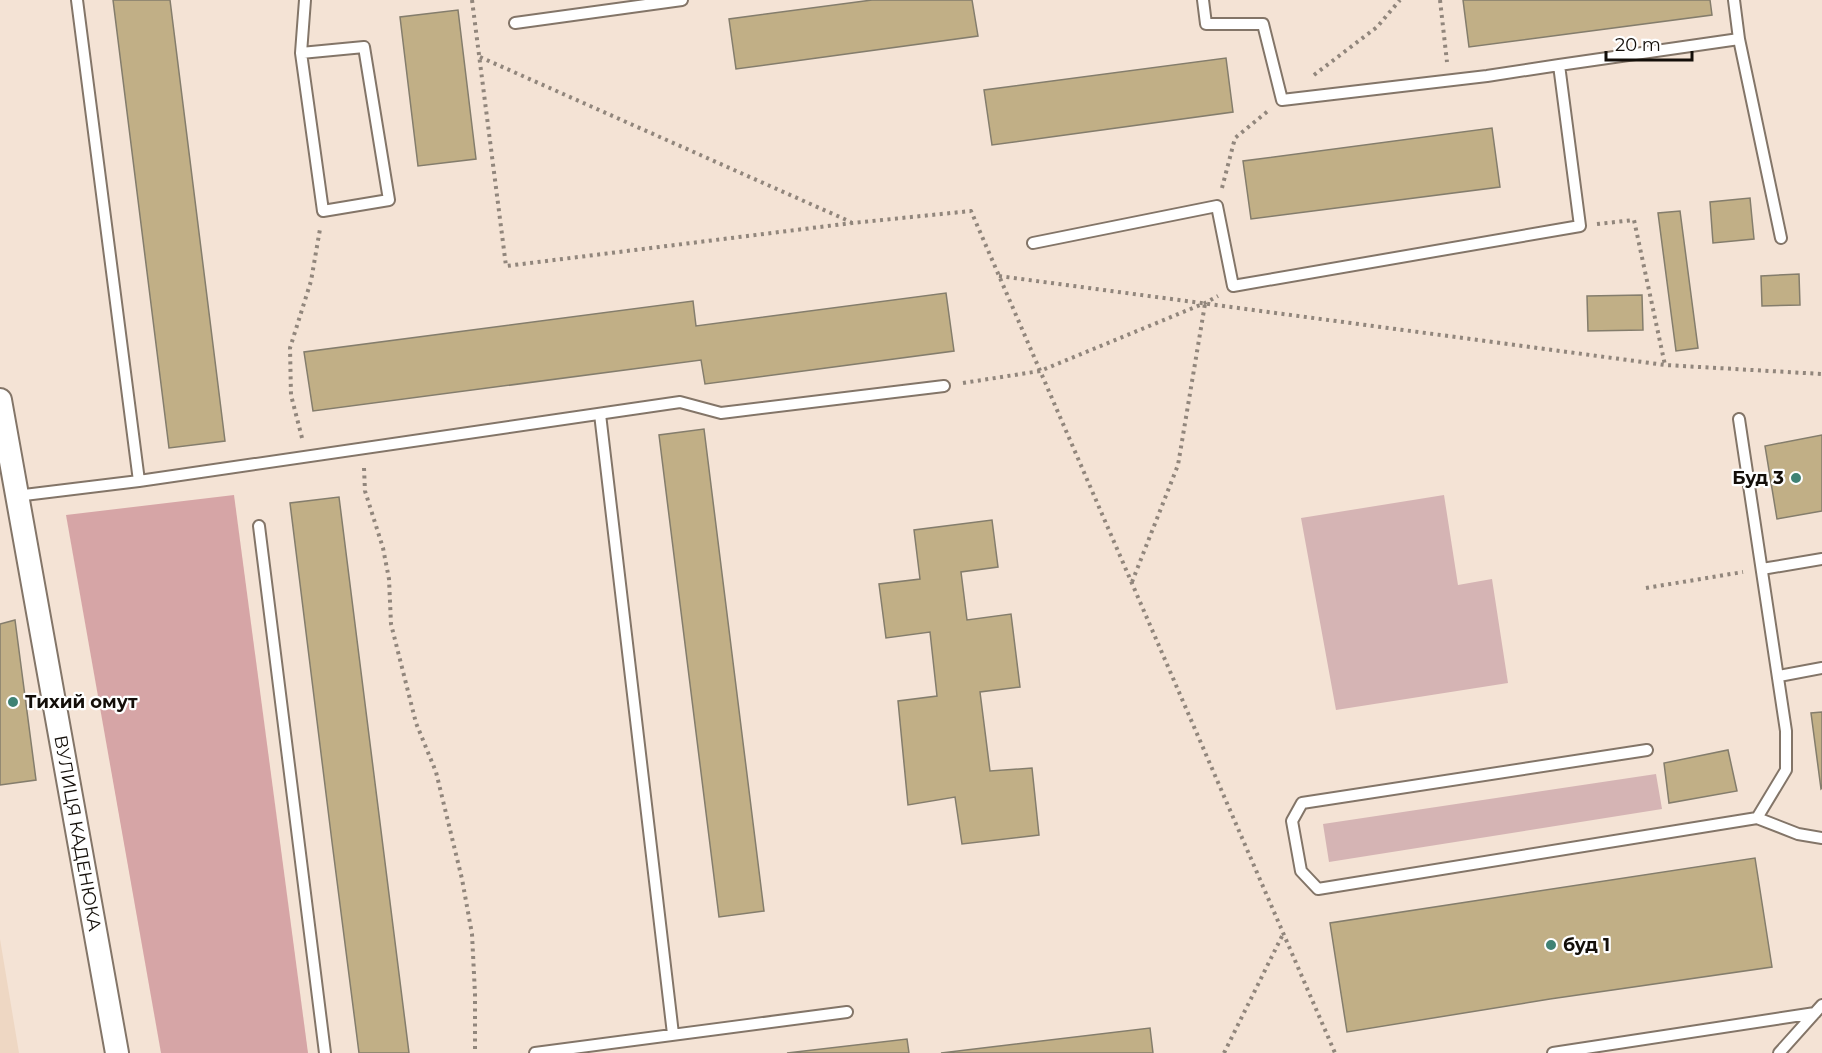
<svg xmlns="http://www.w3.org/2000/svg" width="1822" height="1053" font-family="Montserrat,sans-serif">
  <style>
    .built { fill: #eed7c3 }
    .green { fill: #d5b4b4 }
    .forest { fill: #d6a5a6 }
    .building { fill: #c1af86; stroke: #847d6c; stroke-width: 1.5 }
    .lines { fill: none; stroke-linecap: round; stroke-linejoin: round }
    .service-casing { stroke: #837568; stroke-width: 14 }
    .minor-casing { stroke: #837568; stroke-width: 26 }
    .path { stroke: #91867c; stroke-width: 4; stroke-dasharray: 3 4.5; stroke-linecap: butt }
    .service { stroke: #fff; stroke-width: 10 }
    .minor { stroke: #fff; stroke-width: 22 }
    .poi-dot { fill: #3f8274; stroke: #fff; stroke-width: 2 }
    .labels { text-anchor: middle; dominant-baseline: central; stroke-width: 4.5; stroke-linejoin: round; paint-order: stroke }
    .poi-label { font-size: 18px; font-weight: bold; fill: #130e09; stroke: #fff; text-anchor: start }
    .street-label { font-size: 18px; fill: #130e09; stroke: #fff }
  </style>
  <rect width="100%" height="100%" fill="#f4e3d5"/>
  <path class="built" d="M 0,939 L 19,1053 L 0,1053 Z"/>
  <path class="green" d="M 1444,495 L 1458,585 L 1492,579 L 1508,683 L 1336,710 L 1301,518 Z
    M 1656,774 L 1662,809 L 1329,862 L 1323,824 Z"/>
  <path class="forest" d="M 234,495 L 308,1053 L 161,1053 L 66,515 Z"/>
  <path class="building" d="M 113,0 L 170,0 L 225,441 L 169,448 Z
    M 872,0 L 972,0 L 978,36 L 736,69 L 729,19 Z
    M 1463,0 L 1710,0 L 1712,15 L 1469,47 Z
    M 458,10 L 476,159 L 418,166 L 400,17 Z
    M 1226,58 L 1233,112 L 992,145 L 984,90 Z
    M 1492,128 L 1500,187 L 1251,219 L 1243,161 Z
    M 1750,198 L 1754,239 L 1713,243 L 1710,202 Z
    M 1680,211 L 1698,348 L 1676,351 L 1658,213 Z
    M 1799,274 L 1800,305 L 1762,306 L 1761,276 Z
    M 946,293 L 954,351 L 705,384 L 701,360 L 313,411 L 304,352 L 693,301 L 696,326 Z
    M 1642,295 L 1643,330 L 1588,331 L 1587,296 Z
    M 704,429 L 764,911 L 719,917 L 659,435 Z
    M 1822,435 L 1822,511 L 1777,519 L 1765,446 Z
    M 339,497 L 409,1053 L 359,1053 L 332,842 L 290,503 Z
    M 992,520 L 998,567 L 961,572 L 967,620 L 1011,614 L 1020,687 L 980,692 L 990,771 L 1032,768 L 1039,835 L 962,844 L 955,797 L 908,805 L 898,701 L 937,696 L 930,632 L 886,638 L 879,584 L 920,579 L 914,530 Z
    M 15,620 L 36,780 L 0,785 L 0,624 Z
    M 1822,712 L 1822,788 L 1821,789 L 1811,713 Z
    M 1728,750 L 1737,791 L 1669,803 L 1664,763 Z
    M 1755,858 L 1772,967 L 1550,999 L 1347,1032 L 1330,923 Z
    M 1150,1028 L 1153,1053 L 941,1053 Z
    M 907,1039 L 909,1053 L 787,1053 Z"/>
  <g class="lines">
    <g class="service-casing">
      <path id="service" d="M 77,0 L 139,481
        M 1203,0 L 1206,24 L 1263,24 L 1282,100 L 1487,76 L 1559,65
        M 515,23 L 682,0
        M 1739,39 L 1781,238
        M 301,53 L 364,47 L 389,200 L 323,211 L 301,53 L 305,0
        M 1033,243 L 1217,206 L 1233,286 L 1580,226 L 1559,65 L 1739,39 L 1734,0
        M 600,414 L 673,1034
        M 1739,419 L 1786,731 L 1786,770 L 1757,818
        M 16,496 L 139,481 L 680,402 L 721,413 L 944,386
        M 259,526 L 325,1053
        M 1762,569 L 1822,559
        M 1779,676 L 1822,668
        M 1647,750 L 1302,803 L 1292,821 L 1301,871 L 1318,889 L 1757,818 L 1798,834 L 1822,838
        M 535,1053 L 847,1012
        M 1553,1053 L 1815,1013
        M 1779,1053 L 1822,1005"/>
    </g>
    <g class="minor-casing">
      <g id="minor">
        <path id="s1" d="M 0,400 L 117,1053"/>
      </g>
    </g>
    <path class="path" d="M 472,0 L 506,266 L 852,223 L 971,211 L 1335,1053
      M 1440,0 L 1447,62
      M 480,57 L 851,222
      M 1314,75 L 1377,27 L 1400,0
      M 1222,188 L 1235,138 L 1268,111
      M 1597,224 L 1634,220 L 1665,365
      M 999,276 L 1665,365 L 1822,374
      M 963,383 L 1040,371 L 1205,303 L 1218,296
      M 302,438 L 291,395 L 290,348 L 311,281 L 320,229
      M 364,468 L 365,491 L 383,548 L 389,579 L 391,624 L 416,723 L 436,772 L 462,879 L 472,934 L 475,994 L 475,1053
      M 1132,582 L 1178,465 L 1205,304
      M 1646,588 L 1743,572
      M 1224,1053 L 1283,934"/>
    <use href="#service" class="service"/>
    <use href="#minor" class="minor"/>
  </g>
  <g class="poi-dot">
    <circle cx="1796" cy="478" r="6"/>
    <circle cx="13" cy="702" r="6"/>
    <circle cx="1551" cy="945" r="6"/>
  </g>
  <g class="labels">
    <g class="poi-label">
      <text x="1784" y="478" text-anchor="end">Буд 3</text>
      <text x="25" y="702">Тихий омут</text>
      <text x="1563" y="945">буд 1</text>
    </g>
    <g class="street-label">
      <text stroke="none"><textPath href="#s1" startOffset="440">ВУЛИЦЯ КАДЕНЮКА</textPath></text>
    </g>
  </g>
  <path d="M1606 51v9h86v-9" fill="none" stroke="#130e09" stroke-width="3"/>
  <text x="1615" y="51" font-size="18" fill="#130e09" stroke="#ffffff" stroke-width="4.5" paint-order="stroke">20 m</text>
</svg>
